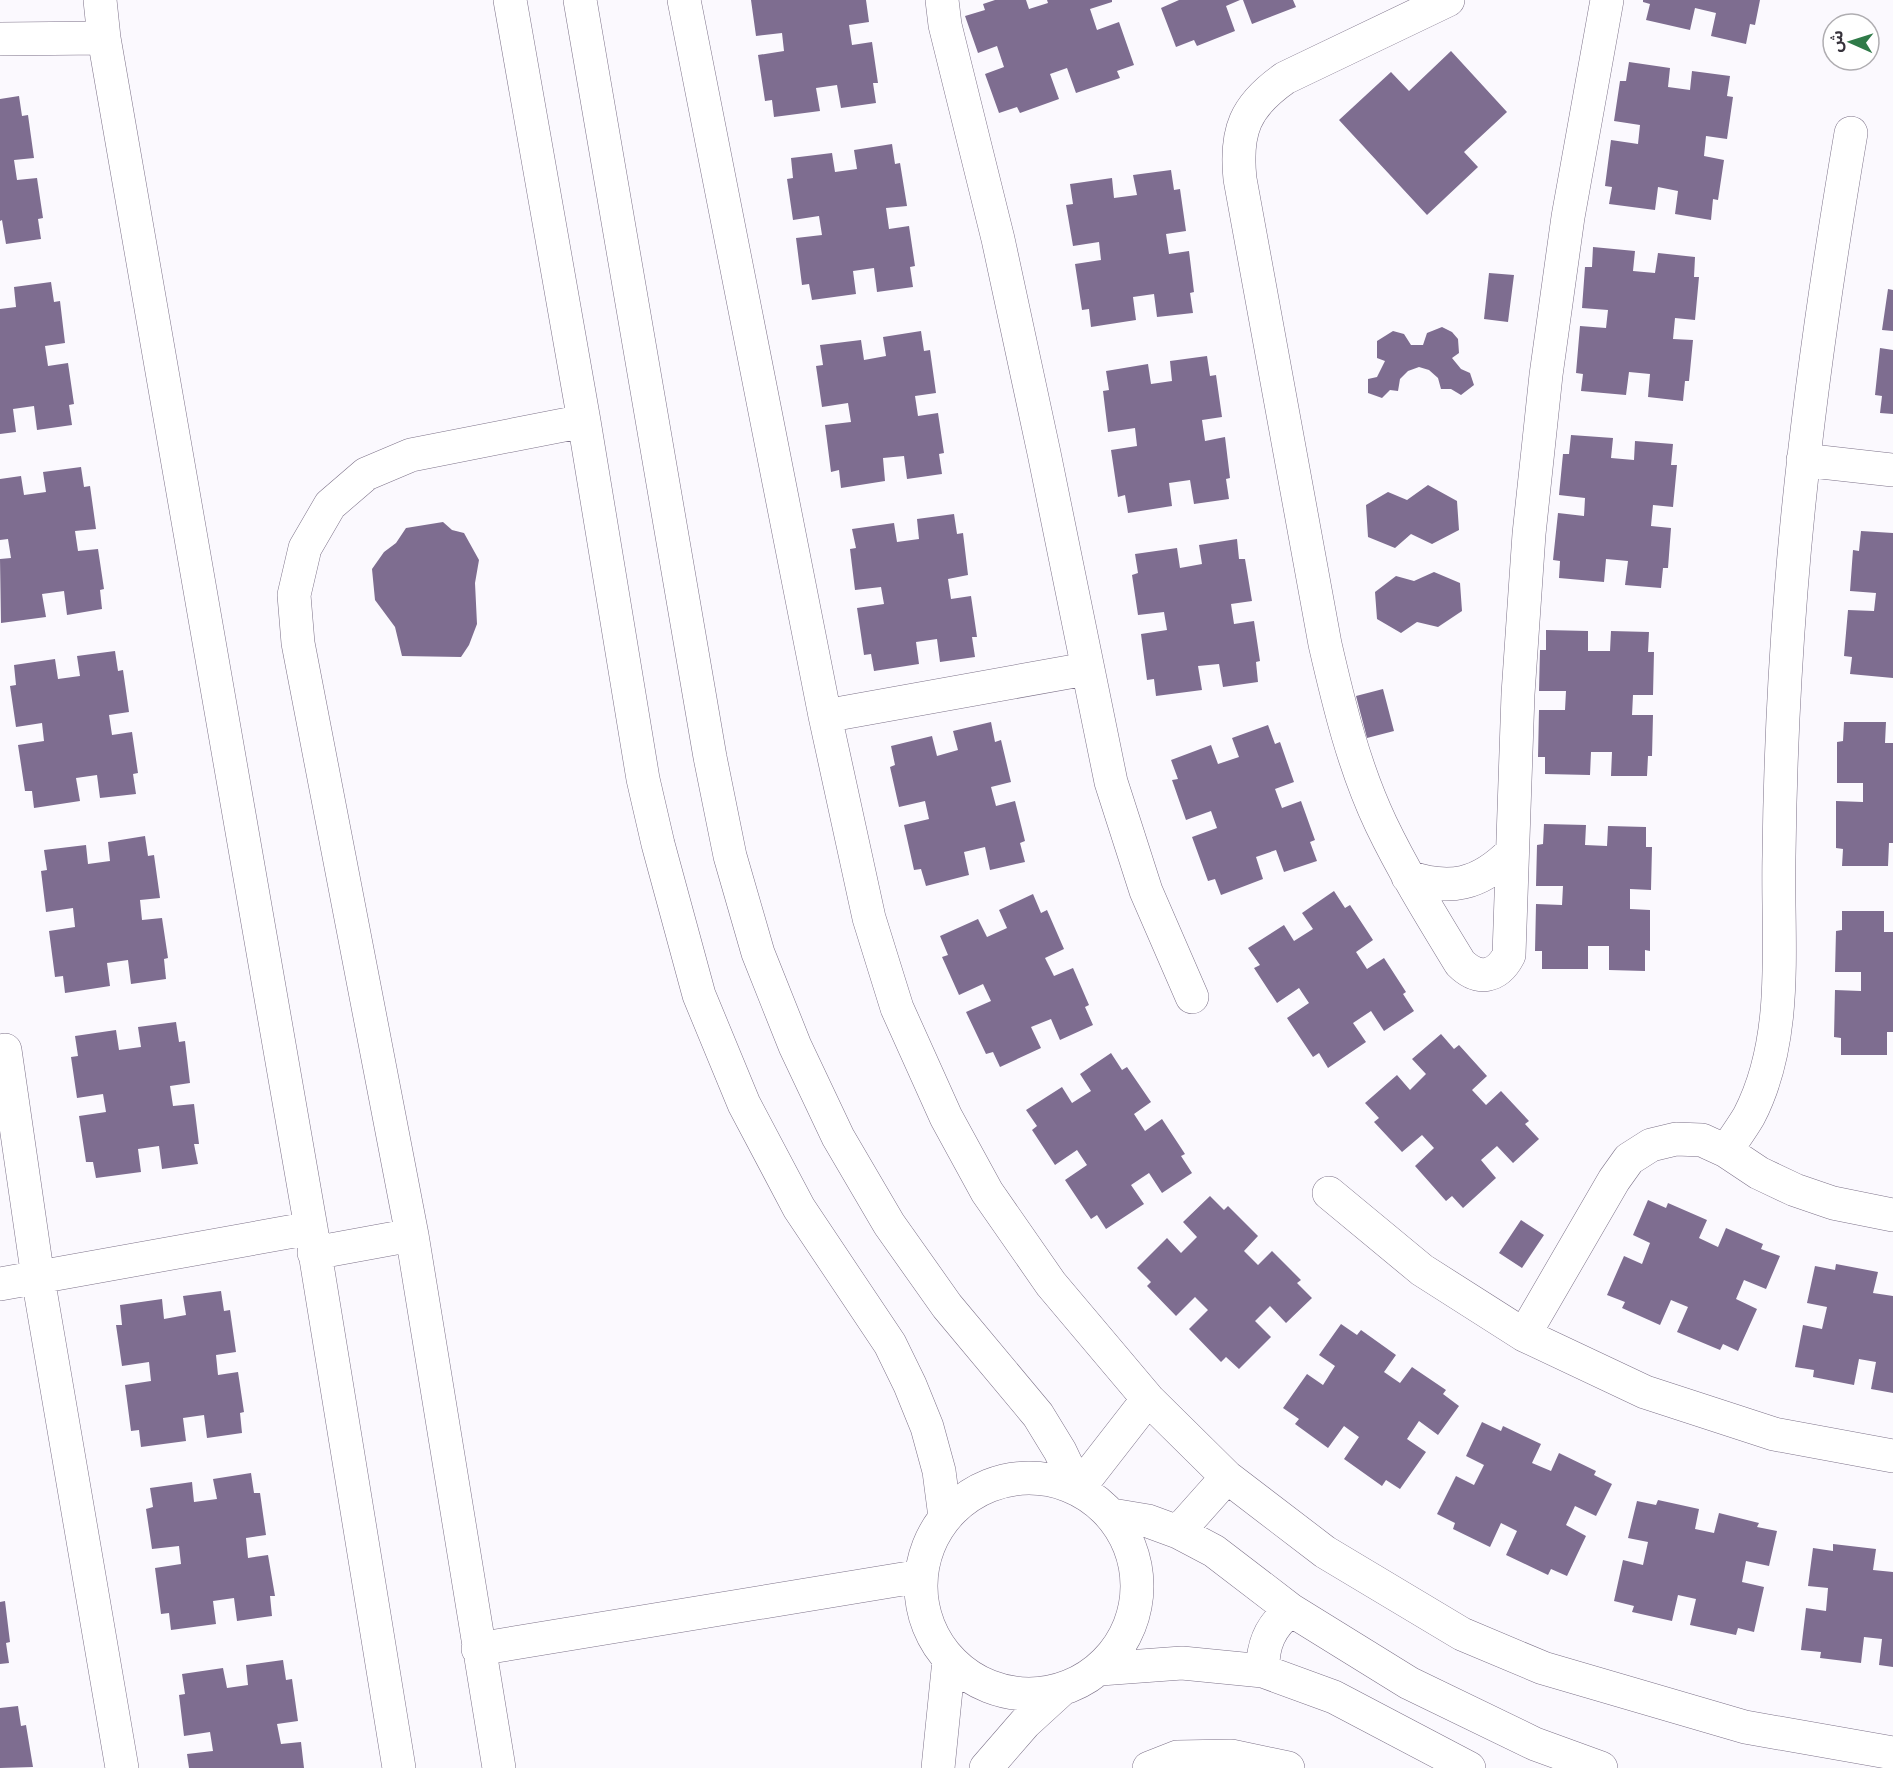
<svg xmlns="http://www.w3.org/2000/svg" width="1893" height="1768" font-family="Helvetica,'Noto Sans Arabic',sans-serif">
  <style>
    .building { fill: #7e6d90 }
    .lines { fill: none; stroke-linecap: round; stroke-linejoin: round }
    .minor-casing { stroke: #7d7289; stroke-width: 34 }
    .minor { stroke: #fff; stroke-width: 33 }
  </style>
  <rect width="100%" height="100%" fill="#fbf9fe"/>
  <path class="building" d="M 751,0 L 866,0 L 869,22 L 849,25 L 852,45 L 872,42 L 878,83 L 873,83 L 876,103 L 841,108 L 837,85 L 816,88 L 820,111 L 774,117 L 772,100 L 765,101 L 758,55 L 784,51 L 782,33 L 756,36 Z
    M 995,0 L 1026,0 L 1029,9 L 1048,3 L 1047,0 L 1112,0 L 1112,2 L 1090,9 L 1097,30 L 1119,22 L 1134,65 L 1117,71 L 1120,78 L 1076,93 L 1067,68 L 1050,74 L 1059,99 L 1020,113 L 1017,107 L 999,113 L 985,74 L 1004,67 L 997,46 L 978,53 L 965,16 L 985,10 L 983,4 Z
    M 1179,0 L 1240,0 L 1226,6 L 1235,31 L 1197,46 L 1194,40 L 1176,47 L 1161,8 Z
    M 1243,0 L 1293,0 L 1296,7 L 1252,24 Z
    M 1643,0 L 1760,0 L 1755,25 L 1750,24 L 1746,44 L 1711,36 L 1716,13 L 1695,8 L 1690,30 L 1646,20 L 1650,4 L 1643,2 Z
    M 1451,51 L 1507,112 L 1464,152 L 1478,167 L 1427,215 L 1339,120 L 1391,72 L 1409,91 Z
    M 1629,62 L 1670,68 L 1668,87 L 1690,90 L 1692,71 L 1730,76 L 1727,96 L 1733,97 L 1727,139 L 1706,136 L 1704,156 L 1724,160 L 1718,200 L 1713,199 L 1711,220 L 1675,214 L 1678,191 L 1658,187 L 1655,210 L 1609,204 L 1612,187 L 1605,186 L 1611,140 L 1638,144 L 1640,125 L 1614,121 L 1620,81 L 1626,81 Z
    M 19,96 L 22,116 L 28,115 L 34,158 L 14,160 L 17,180 L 37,178 L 43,218 L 38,219 L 41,239 L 6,244 L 2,220 L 0,221 L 0,99 Z
    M 892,144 L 895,164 L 900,163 L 907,206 L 886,208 L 889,229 L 909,226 L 915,266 L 910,267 L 913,287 L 877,292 L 874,268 L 853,271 L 856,294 L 812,300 L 809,284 L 802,285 L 796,238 L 822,235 L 819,216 L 793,220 L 787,179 L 793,178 L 791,158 L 832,153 L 835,172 L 857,169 L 854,150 Z
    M 1171,170 L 1174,190 L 1180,189 L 1186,231 L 1166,234 L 1169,254 L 1189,251 L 1194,292 L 1190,293 L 1193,313 L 1157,317 L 1154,294 L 1133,297 L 1136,320 L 1091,327 L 1089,309 L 1082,310 L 1075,264 L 1101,260 L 1099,242 L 1073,246 L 1066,205 L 1073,204 L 1070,184 L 1112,178 L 1114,198 L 1137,195 L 1133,175 Z
    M 1593,247 L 1635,251 L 1633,271 L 1655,273 L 1658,253 L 1695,257 L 1694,277 L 1699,277 L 1695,320 L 1675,318 L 1673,339 L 1693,340 L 1689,381 L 1685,381 L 1683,401 L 1648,397 L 1650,374 L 1629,372 L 1626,395 L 1581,391 L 1583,374 L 1576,373 L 1580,326 L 1606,328 L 1608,310 L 1582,308 L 1585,267 L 1592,267 Z
    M 1489,273 L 1514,275 L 1508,322 L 1484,319 Z
    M 51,282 L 54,302 L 60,301 L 65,343 L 45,346 L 48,366 L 68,363 L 74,404 L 69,405 L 72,425 L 37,430 L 34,406 L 13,409 L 16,432 L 0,434 L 0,309 L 16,307 L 14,287 Z
    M 1888,289 L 1893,290 L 1893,331 L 1882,330 Z
    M 1442,327 L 1452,332 L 1458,339 L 1459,353 L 1452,358 L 1461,369 L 1470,373 L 1474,385 L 1461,395 L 1451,389 L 1441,389 L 1438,378 L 1429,370 L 1419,367 L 1408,371 L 1400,379 L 1398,391 L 1390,390 L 1382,398 L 1368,393 L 1368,379 L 1377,377 L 1385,361 L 1377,358 L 1377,341 L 1393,331 L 1404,334 L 1411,345 L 1423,345 L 1427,333 Z
    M 921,331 L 924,351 L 930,350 L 936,393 L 915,396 L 918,416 L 938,413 L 944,453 L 939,454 L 942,474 L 907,479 L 904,456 L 883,458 L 885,481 L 841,488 L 839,470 L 831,472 L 825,425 L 851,422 L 848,403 L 822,407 L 816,366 L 823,365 L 820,345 L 861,340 L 864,360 L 886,356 L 883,337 Z
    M 1880,348 L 1893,350 L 1893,414 L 1880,413 L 1882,396 L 1875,395 Z
    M 1207,356 L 1210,376 L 1216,375 L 1222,417 L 1202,420 L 1205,441 L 1225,437 L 1230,478 L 1226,479 L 1229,499 L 1194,504 L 1190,480 L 1169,483 L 1172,506 L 1128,513 L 1125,495 L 1118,497 L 1111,450 L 1137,446 L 1135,428 L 1108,432 L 1103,391 L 1109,390 L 1106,371 L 1148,364 L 1151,384 L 1172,381 L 1170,361 Z
    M 1571,435 L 1613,438 L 1611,458 L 1634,460 L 1635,441 L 1673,444 L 1671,465 L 1677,465 L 1673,507 L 1653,505 L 1651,526 L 1671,528 L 1668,568 L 1663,568 L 1661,588 L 1625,585 L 1628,561 L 1606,559 L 1604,582 L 1559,578 L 1560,561 L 1553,560 L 1558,513 L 1584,516 L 1585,498 L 1559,495 L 1563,454 L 1569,454 Z
    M 81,467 L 84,487 L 90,486 L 96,529 L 75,531 L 78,551 L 98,549 L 104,589 L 100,590 L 102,609 L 67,615 L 64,591 L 42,594 L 46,617 L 1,623 L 0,559 L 11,558 L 8,539 L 0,540 L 0,479 L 21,476 L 24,495 L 46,492 L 43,472 Z
    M 1428,485 L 1457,501 L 1459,530 L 1432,544 L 1411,534 L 1395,548 L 1368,537 L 1366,505 L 1388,492 L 1407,500 Z
    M 954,514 L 957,534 L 963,533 L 968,575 L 948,579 L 951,599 L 971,596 L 977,637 L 972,637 L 975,657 L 940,662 L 937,639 L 916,642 L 919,664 L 874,671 L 871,654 L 864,655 L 857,608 L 884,604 L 881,587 L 855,590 L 850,549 L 856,548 L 852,529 L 894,523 L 897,542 L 919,539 L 917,519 Z
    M 443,522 L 452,530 L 464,533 L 479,560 L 475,583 L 477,624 L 469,645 L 461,657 L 402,656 L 395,627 L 375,600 L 372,569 L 384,552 L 396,543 L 406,528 Z
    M 1861,531 L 1893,533 L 1893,678 L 1850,674 L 1852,657 L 1844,656 L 1848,610 L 1874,611 L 1876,593 L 1850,591 L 1853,550 L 1859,551 Z
    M 1237,539 L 1239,559 L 1245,559 L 1252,601 L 1231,604 L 1234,624 L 1254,621 L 1260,661 L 1256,662 L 1258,682 L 1223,687 L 1219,664 L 1198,666 L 1202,690 L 1156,696 L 1154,679 L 1147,680 L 1141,634 L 1167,630 L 1164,612 L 1138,615 L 1132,575 L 1138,573 L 1135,554 L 1177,548 L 1180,568 L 1202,564 L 1199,545 Z
    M 1434,572 L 1460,583 L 1462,611 L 1438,627 L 1417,622 L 1401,633 L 1377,619 L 1375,592 L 1396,576 L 1414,581 Z
    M 1546,630 L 1588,631 L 1588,651 L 1610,651 L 1611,631 L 1649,632 L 1648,652 L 1654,652 L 1653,695 L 1633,695 L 1632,715 L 1653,715 L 1652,756 L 1648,756 L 1647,776 L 1611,776 L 1612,752 L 1591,752 L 1590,775 L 1545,774 L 1545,757 L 1538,757 L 1539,710 L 1565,710 L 1566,691 L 1539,691 L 1540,650 L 1546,650 Z
    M 115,651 L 118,671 L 123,670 L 129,712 L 109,715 L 112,735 L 132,732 L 138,773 L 133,774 L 136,794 L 100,798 L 97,775 L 76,778 L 80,801 L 34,808 L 32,791 L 25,791 L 18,745 L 44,741 L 42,723 L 16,727 L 10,686 L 16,685 L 14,665 L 55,659 L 58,679 L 80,676 L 77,656 Z
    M 1383,689 L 1394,731 L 1367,738 L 1356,696 Z
    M 991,722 L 995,742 L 1001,740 L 1011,782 L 991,787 L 996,806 L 1015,801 L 1025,841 L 1020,843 L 1025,862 L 990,870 L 985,847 L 964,852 L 969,875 L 926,886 L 921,869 L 914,870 L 904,825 L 929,819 L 925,801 L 899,807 L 890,767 L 895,765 L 891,746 L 932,736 L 937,756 L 958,750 L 953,731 Z
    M 1844,722 L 1886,722 L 1885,743 L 1893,743 L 1893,843 L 1889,843 L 1888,866 L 1842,866 L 1843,849 L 1836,848 L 1836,801 L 1863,802 L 1863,783 L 1837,783 L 1837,742 L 1843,741 Z
    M 1268,725 L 1275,744 L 1280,742 L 1294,782 L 1275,789 L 1282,808 L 1301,801 L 1315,840 L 1310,842 L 1317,861 L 1284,872 L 1276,850 L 1256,857 L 1263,879 L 1221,895 L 1215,879 L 1208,881 L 1192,837 L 1217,828 L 1211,811 L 1186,820 L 1172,780 L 1178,779 L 1171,760 L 1211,745 L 1218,764 L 1239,757 L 1232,738 Z
    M 1544,824 L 1586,825 L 1585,845 L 1607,846 L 1608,826 L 1646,827 L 1646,847 L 1652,847 L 1651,890 L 1630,889 L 1630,909 L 1650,910 L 1650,951 L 1645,950 L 1645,971 L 1609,970 L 1609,946 L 1588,946 L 1588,969 L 1542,969 L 1542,951 L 1535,951 L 1536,904 L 1562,905 L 1563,886 L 1536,886 L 1537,845 L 1543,844 Z
    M 145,836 L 148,856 L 154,855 L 160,898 L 140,900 L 142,920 L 162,918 L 168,958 L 164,959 L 166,979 L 131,984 L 128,960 L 107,963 L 110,986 L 65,993 L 63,976 L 55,977 L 49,931 L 75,927 L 73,908 L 46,912 L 41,871 L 47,870 L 44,850 L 86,845 L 88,864 L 110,861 L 108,842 Z
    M 1334,891 L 1345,908 L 1350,905 L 1373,940 L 1356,952 L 1367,969 L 1384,958 L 1406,992 L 1403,994 L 1414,1011 L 1384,1031 L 1371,1011 L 1353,1023 L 1366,1042 L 1328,1068 L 1319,1053 L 1313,1057 L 1287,1018 L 1309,1003 L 1299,988 L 1277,1003 L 1254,968 L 1260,965 L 1248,948 L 1284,925 L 1294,941 L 1313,929 L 1302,913 Z
    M 1033,894 L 1041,913 L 1047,910 L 1064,949 L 1045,958 L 1054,976 L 1073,968 L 1089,1005 L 1085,1007 L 1093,1025 L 1060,1040 L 1051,1019 L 1031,1027 L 1041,1048 L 1000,1067 L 993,1052 L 986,1054 L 966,1012 L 991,1001 L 983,984 L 959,995 L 942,957 L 948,955 L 940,936 L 978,919 L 987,937 L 1007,928 L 999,910 Z
    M 1842,911 L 1884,911 L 1884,932 L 1893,932 L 1893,1032 L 1887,1032 L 1887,1055 L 1841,1055 L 1841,1038 L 1834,1037 L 1835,990 L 1861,991 L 1861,972 L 1835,972 L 1836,931 L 1842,930 Z
    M 176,1022 L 179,1042 L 185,1041 L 190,1083 L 170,1086 L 173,1106 L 194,1104 L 199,1144 L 194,1144 L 198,1164 L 162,1169 L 159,1146 L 138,1149 L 141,1172 L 96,1178 L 93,1162 L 86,1162 L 79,1116 L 106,1112 L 103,1094 L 77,1098 L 71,1057 L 78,1056 L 75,1036 L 116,1030 L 119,1050 L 141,1047 L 138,1027 Z
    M 1441,1034 L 1454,1049 L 1459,1045 L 1487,1076 L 1472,1090 L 1486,1105 L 1501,1091 L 1529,1121 L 1525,1124 L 1539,1139 L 1513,1163 L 1497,1146 L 1481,1160 L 1496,1178 L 1463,1208 L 1452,1196 L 1446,1201 L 1415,1166 L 1434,1148 L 1422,1135 L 1402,1152 L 1374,1122 L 1379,1118 L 1365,1103 L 1397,1075 L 1410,1090 L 1426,1074 L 1412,1059 Z
    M 1111,1053 L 1122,1070 L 1127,1067 L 1151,1102 L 1134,1114 L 1145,1131 L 1162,1119 L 1185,1154 L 1181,1156 L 1192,1173 L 1162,1193 L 1149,1173 L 1131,1185 L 1144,1204 L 1106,1229 L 1097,1215 L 1091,1219 L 1065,1180 L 1087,1165 L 1077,1150 L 1055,1165 L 1032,1130 L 1037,1126 L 1026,1110 L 1062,1087 L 1072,1103 L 1091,1091 L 1080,1074 Z
    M 1210,1196 L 1224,1210 L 1228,1206 L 1258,1236 L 1244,1251 L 1258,1265 L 1272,1251 L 1301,1280 L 1297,1283 L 1312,1298 L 1286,1323 L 1270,1306 L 1255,1321 L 1271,1337 L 1239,1369 L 1226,1357 L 1221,1362 L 1189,1329 L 1208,1310 L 1195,1297 L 1176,1316 L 1147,1286 L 1151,1282 L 1137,1268 L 1167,1238 L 1181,1253 L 1197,1237 L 1183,1222 Z
    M 1648,1200 L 1666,1208 L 1668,1203 L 1707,1220 L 1699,1238 L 1718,1247 L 1726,1228 L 1763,1244 L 1761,1249 L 1780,1256 L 1766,1289 L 1744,1280 L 1736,1299 L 1757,1309 L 1738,1351 L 1723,1344 L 1720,1350 L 1677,1332 L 1688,1307 L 1671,1300 L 1660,1325 L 1622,1308 L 1625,1302 L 1607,1295 L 1624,1256 L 1642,1264 L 1650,1243 L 1633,1235 Z
    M 1521,1220 L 1544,1235 L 1522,1268 L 1499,1253 Z
    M 1836,1264 L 1878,1272 L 1873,1293 L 1893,1296 L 1893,1393 L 1871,1389 L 1876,1362 L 1859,1359 L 1854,1385 L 1813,1377 L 1814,1370 L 1795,1367 L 1803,1325 L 1822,1329 L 1827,1307 L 1807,1303 L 1815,1266 L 1835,1270 Z
    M 221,1291 L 224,1311 L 230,1310 L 236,1352 L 216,1355 L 218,1375 L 238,1372 L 244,1412 L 240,1413 L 242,1433 L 207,1438 L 204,1415 L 183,1418 L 186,1441 L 141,1447 L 139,1430 L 131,1431 L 125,1385 L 151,1381 L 149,1362 L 122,1366 L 116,1325 L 122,1325 L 120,1305 L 162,1299 L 164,1319 L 186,1315 L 183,1296 Z
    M 1341,1324 L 1357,1335 L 1361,1330 L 1396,1355 L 1384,1372 L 1400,1383 L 1412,1367 L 1446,1390 L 1443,1394 L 1459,1406 L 1438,1435 L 1419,1421 L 1407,1439 L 1426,1452 L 1400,1489 L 1386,1480 L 1382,1486 L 1344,1459 L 1359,1437 L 1344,1426 L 1328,1448 L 1295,1424 L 1299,1419 L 1283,1408 L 1307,1374 L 1323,1385 L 1335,1366 L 1319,1355 Z
    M 1482,1422 L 1501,1431 L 1503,1426 L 1541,1444 L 1532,1463 L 1551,1471 L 1559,1453 L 1596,1471 L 1594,1475 L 1612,1484 L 1596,1516 L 1575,1506 L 1566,1525 L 1586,1536 L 1567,1576 L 1551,1569 L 1548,1575 L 1506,1555 L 1517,1531 L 1501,1523 L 1490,1547 L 1453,1529 L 1455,1523 L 1437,1514 L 1456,1476 L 1474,1485 L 1484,1465 L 1466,1456 Z
    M 251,1473 L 254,1493 L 260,1493 L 266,1535 L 246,1538 L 248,1558 L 268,1555 L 275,1596 L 270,1596 L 272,1616 L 237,1621 L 234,1598 L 213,1601 L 216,1624 L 171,1630 L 169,1613 L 161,1614 L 155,1568 L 181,1564 L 179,1546 L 152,1549 L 146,1509 L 153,1507 L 150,1488 L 192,1482 L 194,1502 L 217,1499 L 213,1479 Z
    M 1658,1500 L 1699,1509 L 1695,1529 L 1714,1533 L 1719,1513 L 1759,1523 L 1757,1527 L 1777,1531 L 1769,1566 L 1746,1561 L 1742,1582 L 1764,1587 L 1754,1632 L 1738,1628 L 1736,1635 L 1690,1625 L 1696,1599 L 1678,1595 L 1672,1621 L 1632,1612 L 1634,1606 L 1614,1601 L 1623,1560 L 1643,1565 L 1648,1542 L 1628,1538 L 1637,1501 L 1656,1505 Z
    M 1833,1544 L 1876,1549 L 1873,1570 L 1893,1572 L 1893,1667 L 1879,1665 L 1882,1639 L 1864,1637 L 1861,1663 L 1820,1658 L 1821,1652 L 1801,1650 L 1806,1608 L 1826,1611 L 1828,1588 L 1808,1586 L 1813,1548 L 1833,1551 Z
    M 5,1601 L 10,1642 L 6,1643 L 9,1663 L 0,1664 L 0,1602 Z
    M 283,1660 L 286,1680 L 292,1679 L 298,1721 L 277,1724 L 281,1744 L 301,1742 L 304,1768 L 189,1768 L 187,1754 L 213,1751 L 210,1732 L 184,1736 L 179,1695 L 185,1694 L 182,1674 L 223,1668 L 227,1688 L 248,1685 L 246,1665 Z
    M 18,1706 L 21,1726 L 26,1725 L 33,1767 L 0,1768 L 0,1708 Z"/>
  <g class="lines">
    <g class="minor-casing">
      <path id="minor" d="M 100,0 L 104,38 L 311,1228 L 399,1768
        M 510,0 L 584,421 L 643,779 L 658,844 L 699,995 L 744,1104 L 799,1208 L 890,1344 L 910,1385 L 927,1427 L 939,1471 L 945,1517
        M 580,0 L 710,757 L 730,856 L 758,953 L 795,1046 L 838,1137 L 889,1224 L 947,1306 L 1038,1415 L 1060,1451 L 1078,1489 L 1148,1399
        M 684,0 L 825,716 L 869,918 L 897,1008 L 946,1117 L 987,1192 L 1051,1284 L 1148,1399 L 1227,1477 L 1325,1552 L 1462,1634 L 1543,1668 L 1745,1727 L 1893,1753
        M 942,0 L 945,25 L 998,239 L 1044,453 L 1111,782 L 1146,891 L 1192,997
        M 1448,0 L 1285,78 C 1245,106 1235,131 1240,179 L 1325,644 C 1339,705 1354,767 1381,824 C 1404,872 1432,917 1460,963 C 1478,981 1497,978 1509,955 L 1518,694 L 1529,534 L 1546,375 L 1568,217 L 1607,0
        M 0,39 L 104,38
        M 1803,460 L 1893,470
        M 825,716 L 1086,669
        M 1408,877 C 1450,891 1479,885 1511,853
        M 5,1050 L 38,1278 L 122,1768
        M 1726,1151 C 1733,1140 1742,1128 1749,1116 C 1790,1037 1777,942 1779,856 C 1780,768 1784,679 1791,591 C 1803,437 1825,285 1851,133
        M 1329,1193 L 1422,1270 L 1524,1335 L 1645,1392 L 1774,1434 L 1893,1456
        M 314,1253 L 412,1235
        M 0,1284 L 311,1228
        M 1524,1335 L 1614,1180 L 1629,1159 L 1651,1145 L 1676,1139 L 1702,1140 L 1726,1151 L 1759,1173 L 1795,1190 L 1833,1203 L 1893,1215
        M921 1586a108 108 0 1 1 216 0a108 108 0 1 1-216 0Z
        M 1112,1515 L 1148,1521 L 1178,1532 L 1214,1551 L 1291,1610 L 1409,1683 L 1535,1744 L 1601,1768
        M 1178,1532 L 1227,1477
        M 478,1649 L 921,1576
        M 1100,1669 L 1182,1663 L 1263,1671 L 1334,1697 L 1469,1768
        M 1263,1671 C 1262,1645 1270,1626 1291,1610
        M 499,1768 L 412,1235 L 298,643 L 294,595 L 305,548 L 330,505 L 366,474 L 411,455 L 584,421
        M 938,1768 L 949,1660
        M 986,1768 L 1025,1723 L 1060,1691
        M 1149,1768 L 1177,1757 L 1231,1756 L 1288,1768"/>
    </g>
    <use href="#minor" class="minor"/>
  </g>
  <g transform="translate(1851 42) rotate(273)"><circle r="28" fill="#ffffff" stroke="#afadb1" stroke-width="1.5"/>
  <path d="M0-4.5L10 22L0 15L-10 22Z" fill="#2f7a48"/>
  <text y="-9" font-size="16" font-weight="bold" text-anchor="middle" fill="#37333c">ش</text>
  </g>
</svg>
